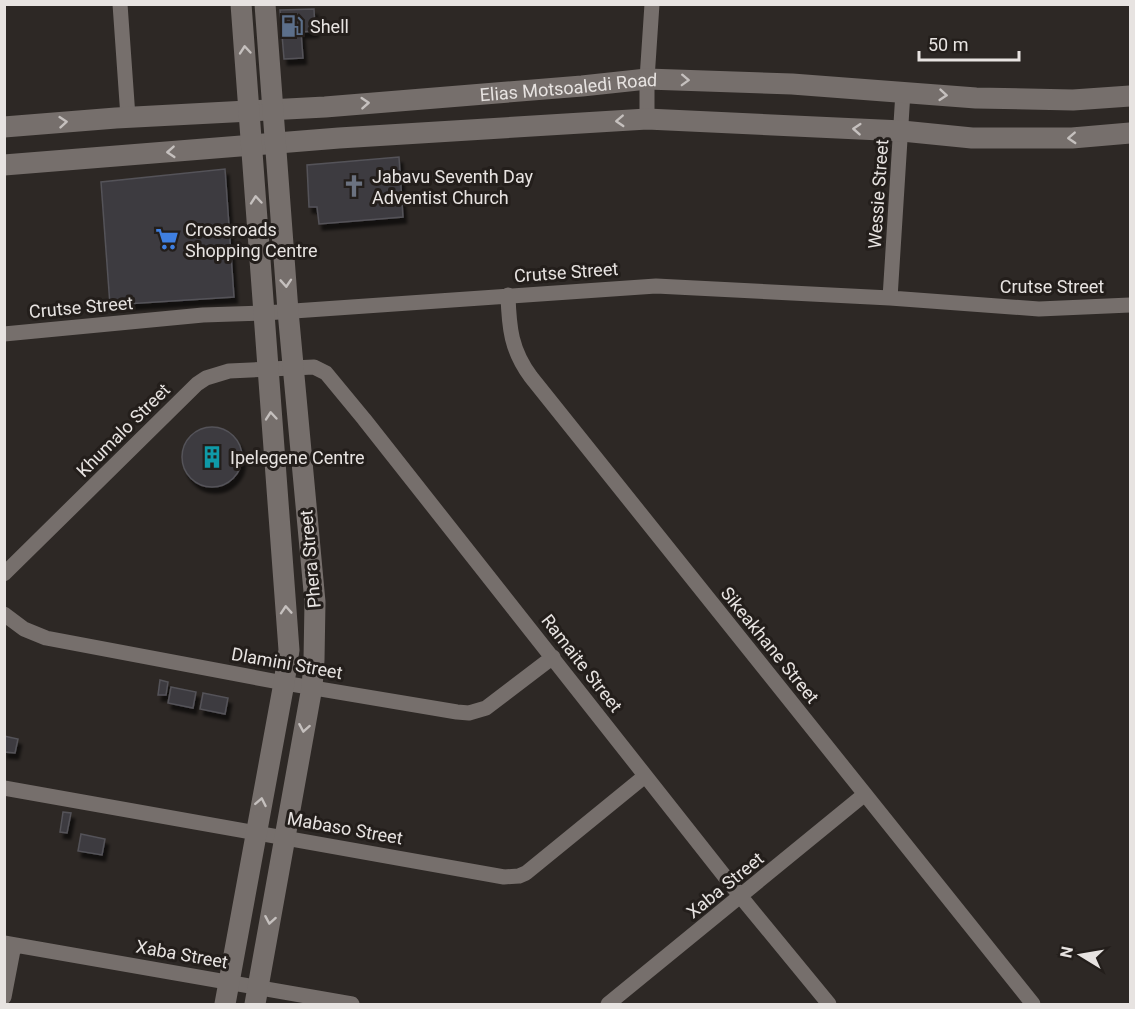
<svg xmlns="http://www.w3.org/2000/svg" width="1135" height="1009" font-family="Roboto,sans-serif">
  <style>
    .building { fill: #3d3b41; stroke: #545359; stroke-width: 1.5; filter: url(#shadow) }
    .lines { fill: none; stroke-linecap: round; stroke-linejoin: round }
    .street { stroke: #766f6c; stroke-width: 15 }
    .secondary { stroke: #766f6c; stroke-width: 21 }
    .oneway { stroke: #c5c0be }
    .labels { text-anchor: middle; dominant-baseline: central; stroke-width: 6; stroke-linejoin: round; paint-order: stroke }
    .poi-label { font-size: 18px; fill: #e7e3e1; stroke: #231e1b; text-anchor: start }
    .street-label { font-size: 18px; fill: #e7e3e1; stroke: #231e1b }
  </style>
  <defs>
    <filter id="shadow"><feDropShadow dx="3.5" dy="6" stdDeviation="1.5" flood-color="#0009"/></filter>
  </defs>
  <rect width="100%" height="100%" fill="#2d2825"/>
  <path class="building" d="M 314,9 L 315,31 L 301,32 L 303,58 L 284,59 L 280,10 Z
    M 399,157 L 403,217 L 319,224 L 317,207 L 309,207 L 307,165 Z
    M 225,169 L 234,297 L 110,305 L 101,182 Z
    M182 457a30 30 0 1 1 60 0a30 30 0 1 1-60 0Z
    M 160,680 L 168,682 L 166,695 L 158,695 Z
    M 171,687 L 196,692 L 193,708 L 168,703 Z
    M 203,693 L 228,698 L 225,714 L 200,709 Z
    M 4,736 L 18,739 L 15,753 L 4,752 Z
    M 63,812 L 71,813 L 67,833 L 60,832 Z
    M 81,834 L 105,839 L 102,855 L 78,851 Z"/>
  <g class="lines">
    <path class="street" d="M 120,4 L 128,117
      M 647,119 L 647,79 L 652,4
      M 508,295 C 509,328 511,350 531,377 L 1033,1004
      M 890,298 L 903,92
      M 4,334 L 203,315 L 265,313 L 656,286 L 890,298 L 1039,309 L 1130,305
      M 4,574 L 197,384 L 206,378 L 229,371 L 314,367 L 326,373 L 364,419 L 741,897 L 829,1004
      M 4,614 L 24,629 L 46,638 L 284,683 L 457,712 L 469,713 L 486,708 L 553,657
      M 4,788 L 504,877 L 519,876 L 526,873 L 645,776
      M 4,943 L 352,1004
      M 4,997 L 14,945
      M 608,1004 L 865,794"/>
    <g class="secondary">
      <path id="s1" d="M 4,127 L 116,118 L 325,107 L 582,86 L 647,79 L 792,84 L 976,98 L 1073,100 L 1130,96"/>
      <path d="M 4,165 L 339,138 L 647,119 L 902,131 L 972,138 L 1072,138 L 1130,133"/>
      <path d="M 225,1004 L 284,683 L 289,650 L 241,4"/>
      <path d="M 255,1004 L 312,687 L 314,660 L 315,602 L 288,311 L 265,4"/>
    </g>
  </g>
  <defs><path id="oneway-chevron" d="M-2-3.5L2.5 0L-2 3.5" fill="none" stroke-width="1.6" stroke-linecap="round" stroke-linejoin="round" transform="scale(1.5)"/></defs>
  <g class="oneway">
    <use href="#oneway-chevron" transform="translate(245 50) rotate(-95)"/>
    <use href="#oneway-chevron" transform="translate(685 80) rotate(2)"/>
    <use href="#oneway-chevron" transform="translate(943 95) rotate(5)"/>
    <use href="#oneway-chevron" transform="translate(365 103) rotate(-4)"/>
    <use href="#oneway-chevron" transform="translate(620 121) rotate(177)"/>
    <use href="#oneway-chevron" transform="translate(63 122) rotate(-5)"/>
    <use href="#oneway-chevron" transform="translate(857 129) rotate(-176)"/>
    <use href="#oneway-chevron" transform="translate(1072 138) rotate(177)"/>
    <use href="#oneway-chevron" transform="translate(171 152) rotate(176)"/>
    <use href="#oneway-chevron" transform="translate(256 200) rotate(-95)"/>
    <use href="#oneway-chevron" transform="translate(286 283) rotate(86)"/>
    <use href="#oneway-chevron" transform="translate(271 416) rotate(-95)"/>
    <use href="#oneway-chevron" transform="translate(286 610) rotate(-94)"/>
    <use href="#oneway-chevron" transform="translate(304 728) rotate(100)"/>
    <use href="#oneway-chevron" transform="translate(261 802) rotate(-79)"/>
    <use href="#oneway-chevron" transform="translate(270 920) rotate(100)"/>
  </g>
  <defs>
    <g id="fuel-bare" transform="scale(1.8)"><path d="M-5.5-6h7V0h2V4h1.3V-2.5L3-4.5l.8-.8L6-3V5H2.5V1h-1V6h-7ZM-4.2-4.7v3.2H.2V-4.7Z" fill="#5c6f8a" stroke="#231e1b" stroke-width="2.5" paint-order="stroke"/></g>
    <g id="church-bare" transform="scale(1.8)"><path d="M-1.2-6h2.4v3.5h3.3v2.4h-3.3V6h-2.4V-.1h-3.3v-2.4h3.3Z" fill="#6b7280" stroke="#231e1b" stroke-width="2.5" paint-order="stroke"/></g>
    <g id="supermarket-bare" transform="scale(1.8)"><path d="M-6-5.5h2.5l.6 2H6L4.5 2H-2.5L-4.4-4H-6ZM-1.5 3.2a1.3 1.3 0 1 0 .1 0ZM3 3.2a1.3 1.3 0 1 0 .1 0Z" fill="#3f7fe0" stroke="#231e1b" stroke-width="2.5" paint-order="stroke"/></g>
    <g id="building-bare" transform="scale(1.8)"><path d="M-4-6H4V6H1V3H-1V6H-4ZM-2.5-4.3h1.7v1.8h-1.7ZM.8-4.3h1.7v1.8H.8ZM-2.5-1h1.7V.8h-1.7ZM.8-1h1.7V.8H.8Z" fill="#0f9aa8" stroke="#231e1b" stroke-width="2.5" paint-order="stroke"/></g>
  </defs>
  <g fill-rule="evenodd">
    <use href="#fuel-bare" x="292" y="26"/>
    <use href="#church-bare" x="354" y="186"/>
    <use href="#supermarket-bare" x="167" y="239"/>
    <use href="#building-bare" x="212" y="457"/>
  </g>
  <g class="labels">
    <g class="poi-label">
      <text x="310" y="26">Shell</text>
      <text x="372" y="176">Jabavu Seventh Day<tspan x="372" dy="21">Adventist Church</tspan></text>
      <text x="185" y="229">Crossroads<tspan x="185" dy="21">Shopping Centre</tspan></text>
      <text x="230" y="457">Ipelegene Centre</text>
    </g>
    <g class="street-label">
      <text stroke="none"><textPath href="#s1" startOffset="566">Elias Motsoaledi Road</textPath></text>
      <text transform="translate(878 194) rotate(-86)">Wessie Street</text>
      <text transform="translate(566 272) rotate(-4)">Crutse Street</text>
      <text x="1052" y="286">Crutse Street</text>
      <text transform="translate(81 307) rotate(-5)">Crutse Street</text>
      <text transform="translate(123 430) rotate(-45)">Khumalo Street</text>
      <text transform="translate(310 559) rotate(-95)">Phera Street</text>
      <text transform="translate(770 645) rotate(51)">Sikeakhane Street</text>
      <text transform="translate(287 663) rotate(10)">Dlamini Street</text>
      <text transform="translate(582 663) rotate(52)">Ramaite Street</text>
      <text transform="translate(345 828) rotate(10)">Mabaso Street</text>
      <text transform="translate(725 885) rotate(-39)">Xaba Street</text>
      <text transform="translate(182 954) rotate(10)">Xaba Street</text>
    </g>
  </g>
  <rect width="1135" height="1009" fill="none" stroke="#e7e3e1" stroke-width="12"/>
  <g transform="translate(1081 955) rotate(281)" stroke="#231e1b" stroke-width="4.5" paint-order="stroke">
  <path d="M0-4.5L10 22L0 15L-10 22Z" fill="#e7e3e1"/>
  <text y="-9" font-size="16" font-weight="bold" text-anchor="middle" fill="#e7e3e1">N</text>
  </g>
  <path d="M919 51v9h100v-9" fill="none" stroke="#e7e3e1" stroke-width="3"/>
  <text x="928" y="51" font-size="18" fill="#e7e3e1" stroke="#231e1b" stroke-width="4.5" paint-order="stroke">50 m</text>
</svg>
